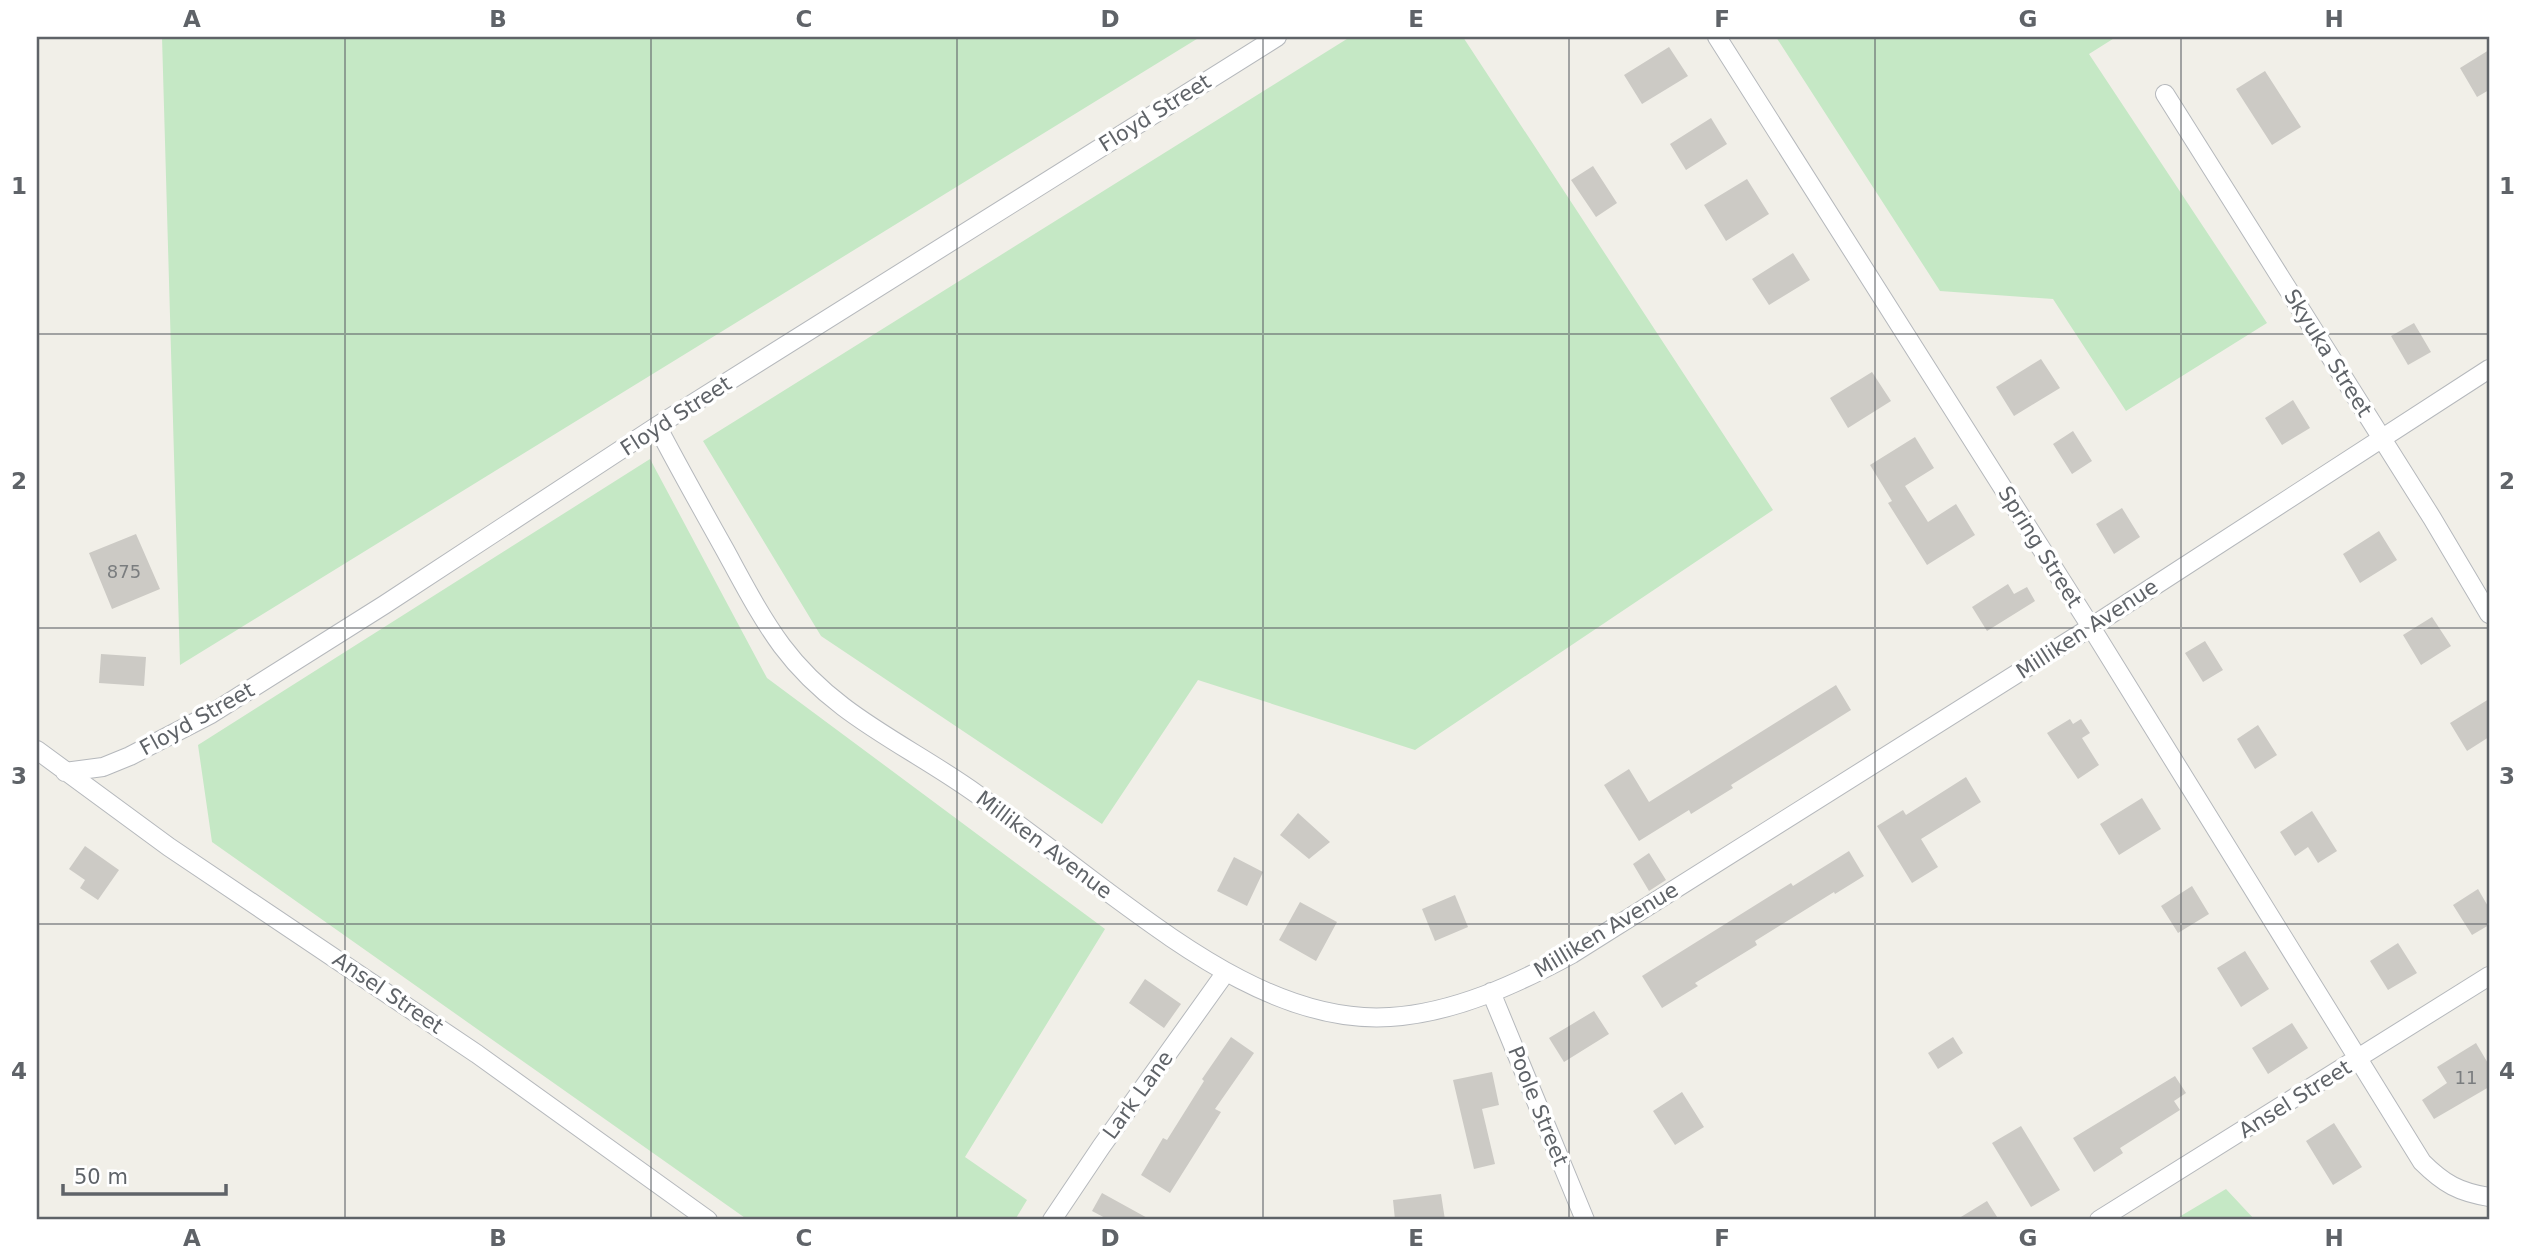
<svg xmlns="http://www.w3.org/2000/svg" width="2526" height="1257" font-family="'DejaVu Sans',sans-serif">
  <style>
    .green { fill: #c5e8c5 }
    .building { fill: #cccac5 }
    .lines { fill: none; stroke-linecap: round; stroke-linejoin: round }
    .street-casing { stroke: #b5b8bc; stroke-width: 20 }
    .street { stroke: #fff; stroke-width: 18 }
    .grid { fill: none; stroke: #5f6368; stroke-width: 2; stroke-opacity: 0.55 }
    .labels { text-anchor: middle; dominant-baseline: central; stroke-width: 7; stroke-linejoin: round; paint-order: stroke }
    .number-label { font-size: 18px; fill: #7a7d7f }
    .street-label { font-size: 21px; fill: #5f6368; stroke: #fff }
    .neatline { fill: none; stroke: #5f6368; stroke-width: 2.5 }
    .grid-label { font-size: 23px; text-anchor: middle; font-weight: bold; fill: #5f6368 }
  </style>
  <rect width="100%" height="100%" fill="#f1efe8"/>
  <path class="green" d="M 162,37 L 1200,37 L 180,665 Z
    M 1350,37 L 1463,37 L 1773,510 L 1415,750 L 1198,680 L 1102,824 L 821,636 L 703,441 Z
    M 1776,37 L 2116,37 L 2089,54 L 2267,323 L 2126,411 L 2053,299 L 1940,291 Z
    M 650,459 L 767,678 L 1105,929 L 965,1157 L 1027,1200 L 1015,1220 L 748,1220 L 212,842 L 198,745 Z
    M 2226,1189 L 2255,1220 L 2174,1220 Z"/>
  <path class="building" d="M 1669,47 L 1688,76 L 1642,104 L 1624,75 Z
    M 2489,50 L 2489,90 L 2477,97 L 2460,68 Z
    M 2265,71 L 2301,127 L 2272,145 L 2236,89 Z
    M 1711,118 L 1727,144 L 1686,170 L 1670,144 Z
    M 1593,166 L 1617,203 L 1596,217 L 1571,180 Z
    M 1747,179 L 1769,214 L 1726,241 L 1704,205 Z
    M 1793,253 L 1810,280 L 1769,305 L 1752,279 Z
    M 2414,323 L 2431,352 L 2408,365 L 2391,336 Z
    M 2041,359 L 2060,388 L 2014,416 L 1996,387 Z
    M 1872,372 L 1891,401 L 1848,428 L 1830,398 Z
    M 2293,400 L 2310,428 L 2282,445 L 2265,418 Z
    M 2073,431 L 2092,461 L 2072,474 L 2053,444 Z
    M 1915,437 L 1934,468 L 1905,486 L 1928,522 L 1956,504 L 1975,535 L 1927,565 L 1888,503 L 1892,501 L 1870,465 Z
    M 2122,508 L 2140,537 L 2114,554 L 2096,524 Z
    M 2379,531 L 2397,560 L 2360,583 L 2343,554 Z
    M 136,534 L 160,589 L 112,609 L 89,553 Z
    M 2008,584 L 2014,594 L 2027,587 L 2035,601 L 1987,631 L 1972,607 Z
    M 2432,617 L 2451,646 L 2421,665 L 2403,635 Z
    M 2205,641 L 2223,670 L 2203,682 L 2185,653 Z
    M 101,654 L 146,657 L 144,686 L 99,683 Z
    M 1836,685 L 1851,710 L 1731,785 L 1733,788 L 1691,814 L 1689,810 L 1639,841 L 1604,785 L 1629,769 L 1649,802 Z
    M 2489,699 L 2489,737 L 2467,751 L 2450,723 Z
    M 2070,719 L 2073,724 L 2081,719 L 2090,733 L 2082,738 L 2099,765 L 2078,779 L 2047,733 Z
    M 2258,725 L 2277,755 L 2255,769 L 2237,739 Z
    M 1966,777 L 1981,802 L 1921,839 L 1938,867 L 1912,883 L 1877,826 L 1903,810 L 1906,815 Z
    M 2142,798 L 2161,829 L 2119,855 L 2100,824 Z
    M 2312,811 L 2337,851 L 2318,863 L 2308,847 L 2295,856 L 2280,832 Z
    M 1298,813 L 1330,842 L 1309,859 L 1280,835 Z
    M 85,846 L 119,870 L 98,900 L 80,888 L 85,880 L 69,869 Z
    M 1849,851 L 1864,876 L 1835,894 L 1834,892 L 1755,941 L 1757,945 L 1695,983 L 1698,986 L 1662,1008 L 1642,976 L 1791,883 L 1793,886 Z
    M 1649,853 L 1666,880 L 1649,891 L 1633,864 Z
    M 1234,857 L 1263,872 L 1247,906 L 1217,891 Z
    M 2192,886 L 2209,914 L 2178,933 L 2161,906 Z
    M 2478,889 L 2489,908 L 2489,925 L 2472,935 L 2453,905 Z
    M 1455,895 L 1468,927 L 1435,941 L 1422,909 Z
    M 1300,902 L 1337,922 L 1316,961 L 1279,940 Z
    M 2398,943 L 2417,973 L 2388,990 L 2370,961 Z
    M 2245,951 L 2269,989 L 2241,1007 L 2217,968 Z
    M 1145,979 L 1181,1004 L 1164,1028 L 1129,1003 Z
    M 1594,1011 L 1609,1034 L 1564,1062 L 1549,1038 Z
    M 2292,1023 L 2308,1048 L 2268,1074 L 2252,1048 Z
    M 1231,1037 L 1254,1053 L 1215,1109 L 1221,1112 L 1170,1193 L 1141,1175 L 1163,1138 L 1167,1140 L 1204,1081 L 1202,1079 Z
    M 1953,1037 L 1963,1053 L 1938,1069 L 1928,1053 Z
    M 2476,1043 L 2489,1065 L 2489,1087 L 2434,1119 L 2422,1100 L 2447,1083 L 2437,1067 Z
    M 1492,1072 L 1499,1105 L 1482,1109 L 1495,1164 L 1474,1169 L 1453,1080 Z
    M 2175,1076 L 2186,1093 L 2174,1101 L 2180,1110 L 2120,1148 L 2123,1153 L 2094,1172 L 2073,1138 Z
    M 1682,1092 L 1704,1127 L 1675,1145 L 1653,1111 Z
    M 2334,1123 L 2362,1167 L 2333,1185 L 2306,1141 Z
    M 2021,1126 L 2060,1190 L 2031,1207 L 1992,1143 Z
    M 1102,1193 L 1151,1220 L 1109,1220 L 1092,1211 Z
    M 1441,1194 L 1445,1220 L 1395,1220 L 1393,1200 Z
    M 1987,1201 L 1999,1220 L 1956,1220 Z"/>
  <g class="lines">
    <g class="street-casing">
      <path id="street" d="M 1717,37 L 2091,627 L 2422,1162 C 2444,1184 2459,1192 2489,1197
        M 2165,94 L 2432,518 L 2489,614
        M 657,426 C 679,468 702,509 725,550 C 743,583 760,616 782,646 C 835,717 909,745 978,795 C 1021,826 1063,858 1105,890 C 1185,949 1285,1024 1390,1017 C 1454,1013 1517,984 1572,954 L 2091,627 L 2489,369
        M 37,750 L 169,847 L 477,1054 L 708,1220
        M 65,772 L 103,767 L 130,756 L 211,714 L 384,605 L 657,426 L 1277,37
        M 1491,992 L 1585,1220
        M 1052,1220 L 1101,1147 L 1226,972
        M 2099,1220 L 2489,976"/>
    </g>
    <use href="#street" class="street"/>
  </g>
  <path class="grid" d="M 345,37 L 345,1220M 651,37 L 651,1220M 957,37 L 957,1220M 1263,37 L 1263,1220M 1569,37 L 1569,1220M 1875,37 L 1875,1220M 2181,37 L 2181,1220M 37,334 L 2489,334M 37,628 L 2489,628M 37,924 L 2489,924"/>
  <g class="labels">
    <g class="number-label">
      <text x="124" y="571">875</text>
      <text x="2466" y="1077">11</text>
    </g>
    <g class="street-label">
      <text transform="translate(1155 113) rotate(-32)">Floyd Street</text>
      <text transform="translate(2328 353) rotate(58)">Skyuka Street</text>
      <text transform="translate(676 416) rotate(-33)">Floyd Street</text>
      <text transform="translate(2040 547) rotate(58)">Spring Street</text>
      <text transform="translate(2087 629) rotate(-33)">Milliken Avenue</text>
      <text transform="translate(197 719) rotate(-29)">Floyd Street</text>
      <text transform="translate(1044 845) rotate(37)">Milliken Avenue</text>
      <text transform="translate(1606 930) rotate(-31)">Milliken Avenue</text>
      <text transform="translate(388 993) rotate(34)">Ansel Street</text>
      <text transform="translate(1138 1095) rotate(-54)">Lark Lane</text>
      <text transform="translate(2295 1099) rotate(-32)">Ansel Street</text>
      <text transform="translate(1538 1106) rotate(68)">Poole Street</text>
    </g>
  </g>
  <rect width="2526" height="1257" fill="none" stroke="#ffffff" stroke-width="77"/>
  <path d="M63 1184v10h163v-10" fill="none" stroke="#5f6368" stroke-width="3.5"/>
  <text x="74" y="1184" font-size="21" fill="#5f6368" stroke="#ffffff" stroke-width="5" paint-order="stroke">50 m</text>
  <rect x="38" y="38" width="2450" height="1180" class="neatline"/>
  <g class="grid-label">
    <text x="192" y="27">A</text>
    <text x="498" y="27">B</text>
    <text x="804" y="27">C</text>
    <text x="1110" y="27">D</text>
    <text x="1416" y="27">E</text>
    <text x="1722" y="27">F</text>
    <text x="2028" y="27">G</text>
    <text x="2334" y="27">H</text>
    <text x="19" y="194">1</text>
    <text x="2507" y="194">1</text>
    <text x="19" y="489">2</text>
    <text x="2507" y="489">2</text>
    <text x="19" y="784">3</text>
    <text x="2507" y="784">3</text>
    <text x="19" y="1079">4</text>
    <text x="2507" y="1079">4</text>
    <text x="192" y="1246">A</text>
    <text x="498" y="1246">B</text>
    <text x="804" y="1246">C</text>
    <text x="1110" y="1246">D</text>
    <text x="1416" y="1246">E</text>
    <text x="1722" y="1246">F</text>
    <text x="2028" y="1246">G</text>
    <text x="2334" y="1246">H</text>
  </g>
</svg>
